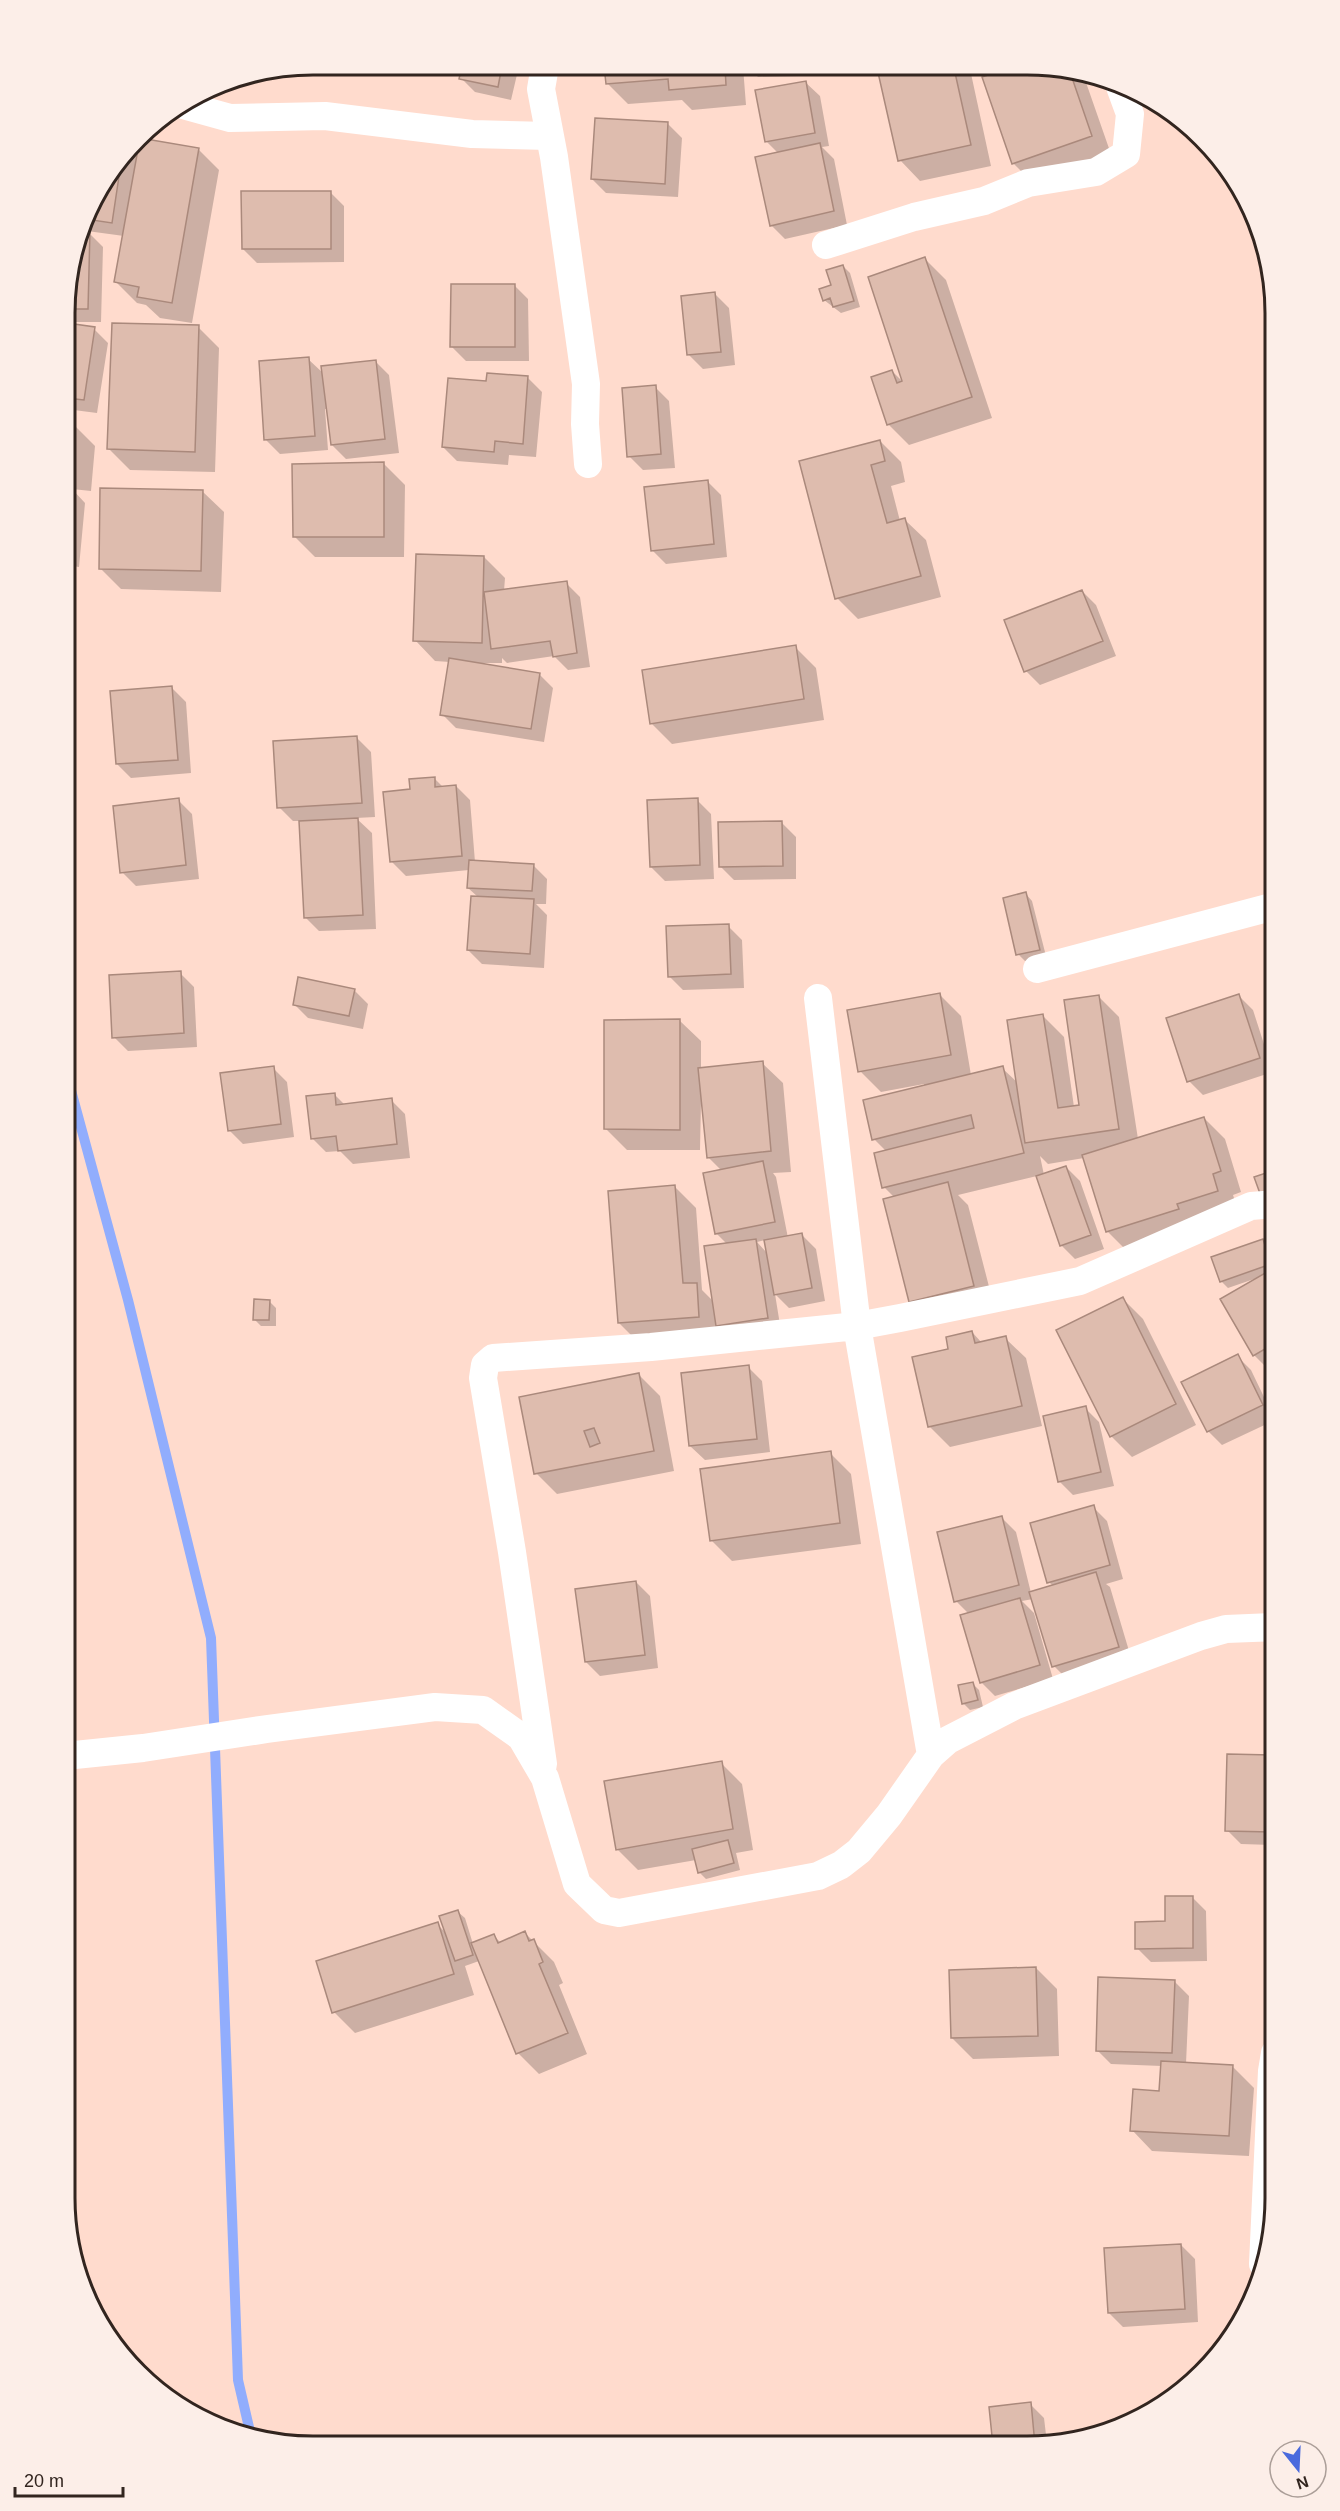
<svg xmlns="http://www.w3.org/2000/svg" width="1340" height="2511" font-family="Arial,sans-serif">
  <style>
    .shadow { fill: #0003; fill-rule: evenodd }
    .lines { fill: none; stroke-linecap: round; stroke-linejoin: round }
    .stream { stroke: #91adfd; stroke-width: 10 }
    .building { fill: #debcae; stroke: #aa897c; stroke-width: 1.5; fill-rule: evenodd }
    .street { stroke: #fff; stroke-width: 28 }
    .rim { fill: none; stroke: #32251f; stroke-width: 3 }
  </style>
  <rect width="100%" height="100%" fill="#ffdbcd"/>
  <path class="shadow" d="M 463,65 L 519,66 L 511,100 L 475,92 L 461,78 Z
    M 601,66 L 743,67 L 746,105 L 692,110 L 682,100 L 628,104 L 607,83 L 606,71 Z
    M 748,67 L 799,68 L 799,76 L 758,77 Z
    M 879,68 L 970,69 L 991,166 L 920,181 L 900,160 Z
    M 1011,69 L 1075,69 L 1082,71 L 1112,157 L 1034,184 L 1013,163 L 984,78 Z
    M 805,82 L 820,96 L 829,146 L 822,147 L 834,159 L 847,225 L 785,239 L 771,225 L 779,154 L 766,141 Z
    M 216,85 L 211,104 L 193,99 Z
    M 668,124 L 682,138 L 678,197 L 606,193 L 592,179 Z
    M 137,141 L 198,149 L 219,170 L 192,323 L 160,318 L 146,305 L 137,303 L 116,282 L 124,236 L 87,231 L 103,247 L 101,322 L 67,322 L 67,281 L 81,232 L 84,232 L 82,230 L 90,203 Z
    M 330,192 L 344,206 L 344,262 L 257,263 L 243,249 Z
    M 925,259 L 946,280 L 992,418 L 909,445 L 888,424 L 892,371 L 905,384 Z
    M 843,266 L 850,273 L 860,307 L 841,313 L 824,300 Z
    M 514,285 L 528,299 L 529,361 L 466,361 L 452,347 Z
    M 715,294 L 729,308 L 735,365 L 703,369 L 689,355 Z
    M 67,325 L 94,329 L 108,343 L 97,413 L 66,409 Z
    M 198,327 L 219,348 L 215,472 L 130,470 L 109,449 Z
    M 308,359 L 323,373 L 375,361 L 389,375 L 399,453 L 346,459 L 332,445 L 328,409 L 325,409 L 328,450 L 280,454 L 266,440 Z
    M 528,378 L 542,392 L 536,457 L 509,455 L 508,465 L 457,461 L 443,447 L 487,382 Z
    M 655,387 L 669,401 L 675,468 L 643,470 L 629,456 Z
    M 66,425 L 74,425 L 95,446 L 91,491 L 72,489 L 85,503 L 79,567 L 66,565 Z
    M 880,441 L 901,462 L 905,482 L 891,486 L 900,521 L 905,520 L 926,540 L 941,597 L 858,619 L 837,598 L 801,462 Z
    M 384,464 L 405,485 L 404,557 L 315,557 L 294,536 Z
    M 707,481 L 721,495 L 727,557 L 666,564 L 652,550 Z
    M 203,492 L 224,512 L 221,592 L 121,589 L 100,568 Z
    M 484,557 L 505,578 L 504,591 L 566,583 L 580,597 L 590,667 L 568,670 L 554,656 L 507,663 L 502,658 L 502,663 L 478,663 L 478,665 L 539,674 L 553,688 L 544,742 L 456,728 L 442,714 L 450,662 L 435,661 L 415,640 Z
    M 1082,591 L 1096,605 L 1116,656 L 1040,685 L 1026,671 Z
    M 795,647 L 816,668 L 824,720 L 672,744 L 651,723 Z
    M 172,688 L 186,702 L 191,773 L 131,778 L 117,764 Z
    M 357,738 L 371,752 L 375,817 L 356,818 L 372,833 L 376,929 L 319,931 L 305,917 L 300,821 L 293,821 L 279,807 Z
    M 434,778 L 443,787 L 456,786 L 470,800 L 475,862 L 533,865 L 547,879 L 546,904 L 536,904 L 547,915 L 544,968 L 482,964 L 468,950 L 478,897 L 468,888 L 469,870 L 406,876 L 392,862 L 411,791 Z
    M 178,800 L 192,814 L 199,879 L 136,886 L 122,872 Z
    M 697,800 L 711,814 L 714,879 L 665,881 L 651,867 Z
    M 782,823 L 796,837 L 796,879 L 734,880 L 720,866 Z
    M 1026,894 L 1032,901 L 1046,956 L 1025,961 L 1018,954 Z
    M 728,926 L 742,940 L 744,988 L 683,990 L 669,976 Z
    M 180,973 L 194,987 L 197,1047 L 128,1051 L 114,1037 Z
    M 354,990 L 368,1004 L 363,1029 L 308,1018 L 294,1004 Z
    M 940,995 L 961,1016 L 971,1075 L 1002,1068 L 1018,1083 L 1043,1016 L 1064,1037 L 1074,1107 L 1081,1106 L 1098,996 L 1119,1017 L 1138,1139 L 1204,1118 L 1225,1139 L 1241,1192 L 1233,1195 L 1238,1211 L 1128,1252 L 1107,1231 L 1084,1158 L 1048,1164 L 1040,1156 L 1044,1175 L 1066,1167 L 1080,1181 L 1104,1249 L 1075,1259 L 1061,1245 L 1037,1176 L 958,1195 L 968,1205 L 994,1306 L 910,1302 L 894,1197 L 884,1187 L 886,1151 L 874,1139 L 924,1087 L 924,1084 L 881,1092 L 860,1071 Z
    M 1239,996 L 1253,1010 L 1273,1072 L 1203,1095 L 1189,1081 Z
    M 680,1021 L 701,1041 L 701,1069 L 762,1063 L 783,1083 L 791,1172 L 773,1173 L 776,1177 L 788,1238 L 802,1235 L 816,1249 L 825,1301 L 789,1308 L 775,1294 L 781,1331 L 732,1339 L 719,1326 L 719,1337 L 640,1344 L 619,1323 L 675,1187 L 696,1208 L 702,1290 L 714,1302 L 727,1244 L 716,1233 L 722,1171 L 708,1157 L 703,1101 L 701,1101 L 700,1150 L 627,1150 L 606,1129 ZM 765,1240 L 767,1253 L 757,1242 Z
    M 273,1068 L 287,1082 L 294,1137 L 243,1144 L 229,1130 Z
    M 334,1094 L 345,1105 L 391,1100 L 405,1114 L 410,1158 L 353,1164 L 340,1151 L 326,1152 L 312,1138 Z
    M 1262,1241 L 1269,1248 L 1275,1265 L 1275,1365 L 1268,1369 L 1254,1355 L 1257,1278 L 1228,1288 L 1221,1281 Z
    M 1122,1298 L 1143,1319 L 1196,1425 L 1132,1457 L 1111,1436 Z
    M 270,1302 L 276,1308 L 276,1326 L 261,1326 L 254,1319 Z
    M 972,1332 L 982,1343 L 1005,1338 L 1026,1358 L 1042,1426 L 950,1447 L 929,1426 L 950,1350 Z
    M 1237,1356 L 1251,1370 L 1275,1420 L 1222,1445 L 1208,1431 Z
    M 748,1367 L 762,1381 L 770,1452 L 705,1460 L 690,1446 Z
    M 639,1375 L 660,1396 L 674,1471 L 557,1494 L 536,1473 Z
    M 1085,1408 L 1099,1422 L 1114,1486 L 1073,1495 L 1059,1481 Z
    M 830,1453 L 851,1474 L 861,1544 L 732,1561 L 711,1540 Z
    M 1093,1507 L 1107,1521 L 1123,1579 L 1106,1584 L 1110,1587 L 1132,1661 L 1068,1680 L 1054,1666 L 1033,1599 L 1022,1601 L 1034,1613 L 1053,1679 L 995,1696 L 981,1682 L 969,1614 L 956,1601 L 1002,1518 L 1016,1532 L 1031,1593 L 1053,1586 L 1049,1582 Z
    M 636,1582 L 650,1596 L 658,1668 L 600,1676 L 586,1662 Z
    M 972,1683 L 979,1690 L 983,1707 L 970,1710 L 963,1703 Z
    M 1229,1755 L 1275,1756 L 1275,1845 L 1241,1844 L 1227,1830 Z
    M 721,1763 L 742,1784 L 753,1850 L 736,1853 L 740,1870 L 706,1879 L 699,1872 L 696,1860 L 638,1870 L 617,1849 Z
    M 1192,1897 L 1206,1911 L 1207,1961 L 1151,1962 L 1137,1948 Z
    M 458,1912 L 465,1918 L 473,1944 L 493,1935 L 501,1943 L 525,1933 L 554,1962 L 563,1983 L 559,1985 L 587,2054 L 539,2074 L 518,2053 L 479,1961 L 465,1966 L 474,1995 L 355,2033 L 334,2012 L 437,1924 L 447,1934 Z
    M 1036,1968 L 1057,1989 L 1059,2056 L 973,2059 L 952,2038 Z
    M 1175,1982 L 1189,1996 L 1186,2064 L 1233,2067 L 1254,2088 L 1249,2156 L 1152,2151 L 1132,2130 L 1160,2092 L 1162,2066 L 1111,2064 L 1097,2050 Z
    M 1181,2245 L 1195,2259 L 1198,2322 L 1123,2327 L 1109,2313 Z
    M 1030,2404 L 1044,2418 L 1047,2443 L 1027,2446 L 994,2446 L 990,2408 Z"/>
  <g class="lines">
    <path class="stream" d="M 66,1072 L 128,1300 L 211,1638 L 238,2380 L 251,2436"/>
  </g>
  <path class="building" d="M 462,65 L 502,66 L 498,87 L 459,79 Z
    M 604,66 L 725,67 L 726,85 L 669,90 L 668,79 L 606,84 Z
    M 877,68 L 954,68 L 971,145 L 898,161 Z
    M 1006,69 L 1069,69 L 1092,136 L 1012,164 L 982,77 Z
    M 806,81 L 815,133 L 765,142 L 755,90 Z
    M 595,118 L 668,122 L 665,184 L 591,179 Z
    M 140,138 L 199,148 L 172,303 L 137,297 L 139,287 L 114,282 Z
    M 820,143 L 834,211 L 770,226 L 755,157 Z
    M 121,163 L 112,223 L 85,219 L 90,203 Z
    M 241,191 L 331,191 L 331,249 L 242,249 Z
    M 82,231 L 90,231 L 88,309 L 67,309 L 67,281 Z
    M 925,257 L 972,397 L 887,425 L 871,377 L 892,370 L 897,383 L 902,381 L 868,277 Z
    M 843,265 L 854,301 L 833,307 L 830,298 L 823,301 L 819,289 L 831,285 L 826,270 Z
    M 451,284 L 515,284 L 515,347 L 450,347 Z
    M 715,292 L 721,352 L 687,355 L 681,296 Z
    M 67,323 L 95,327 L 84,400 L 66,398 Z
    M 112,323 L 199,325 L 195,452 L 107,449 Z
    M 309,357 L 315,436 L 264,440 L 259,361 Z
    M 376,360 L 385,439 L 331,445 L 321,366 Z
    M 487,373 L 528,376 L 523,444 L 495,441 L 494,452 L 442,447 L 448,378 L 486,381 Z
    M 656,385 L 661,454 L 627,457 L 622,388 Z
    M 66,423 L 75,424 L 71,471 L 66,470 Z
    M 880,440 L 885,461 L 871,465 L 887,523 L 905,518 L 921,576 L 835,599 L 799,461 Z
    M 384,462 L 384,537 L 293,537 L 292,464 Z
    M 708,480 L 714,544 L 651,551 L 644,487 Z
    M 100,488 L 203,490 L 201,571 L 99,569 Z
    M 416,554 L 484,556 L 482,643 L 413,641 Z
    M 567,581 L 577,653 L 553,657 L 550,641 L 491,649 L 484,592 Z
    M 1082,590 L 1103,641 L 1024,672 L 1004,620 Z
    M 796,645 L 804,699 L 650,724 L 642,670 Z
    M 449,658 L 540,673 L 531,729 L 440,715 Z
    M 172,686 L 178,760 L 116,764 L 110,691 Z
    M 357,736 L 362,803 L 277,808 L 273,741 Z
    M 435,777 L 435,787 L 456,785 L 462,856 L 390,862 L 383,792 L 410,789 L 409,779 Z
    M 179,798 L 186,865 L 120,873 L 113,806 Z
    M 698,798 L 700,865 L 650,867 L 647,800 Z
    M 358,818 L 363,915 L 304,918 L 299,821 Z
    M 782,821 L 783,866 L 719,867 L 718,822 Z
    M 469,860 L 534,864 L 532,891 L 467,888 Z
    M 1026,892 L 1040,950 L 1016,955 L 1003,898 Z
    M 471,896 L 534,899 L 530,954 L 467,950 Z
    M 729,924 L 731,974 L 668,977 L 666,926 Z
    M 181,971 L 184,1033 L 112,1038 L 109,975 Z
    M 298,977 L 355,989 L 349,1016 L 293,1005 Z
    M 940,993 L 951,1055 L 858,1072 L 847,1010 Z
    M 1239,994 L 1260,1058 L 1187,1082 L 1166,1018 Z
    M 1099,995 L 1119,1129 L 1025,1143 L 1007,1020 L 1043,1014 L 1058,1108 L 1079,1105 L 1064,1000 Z
    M 680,1019 L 680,1130 L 604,1129 L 604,1020 Z
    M 763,1061 L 771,1151 L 707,1158 L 698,1068 Z
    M 274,1066 L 281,1124 L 228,1131 L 220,1073 Z
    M 1003,1066 L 1024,1153 L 882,1188 L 874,1153 L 974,1128 L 971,1115 L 872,1140 L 863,1100 Z
    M 335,1093 L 336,1105 L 392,1098 L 397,1144 L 338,1151 L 336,1136 L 311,1139 L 306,1096 Z
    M 1204,1117 L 1221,1171 L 1213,1174 L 1218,1191 L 1177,1204 L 1179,1209 L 1106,1232 L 1082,1155 Z
    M 763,1161 L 775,1222 L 715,1234 L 703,1173 Z
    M 1066,1166 L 1091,1235 L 1060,1246 L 1036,1176 Z
    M 1275,1170 L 1275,1194 L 1262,1199 L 1254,1177 Z
    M 948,1182 L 974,1286 L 909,1302 L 883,1199 Z
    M 675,1185 L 683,1283 L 697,1283 L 699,1317 L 618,1323 L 608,1191 Z
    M 802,1233 L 812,1288 L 774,1295 L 764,1240 Z
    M 756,1239 L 768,1318 L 716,1326 L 704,1246 Z
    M 1263,1239 L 1271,1264 L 1220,1282 L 1211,1257 Z
    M 1274,1268 L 1275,1343 L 1253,1356 L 1220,1299 Z
    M 1123,1297 L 1176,1404 L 1110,1437 L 1056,1330 Z
    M 254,1299 L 270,1300 L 269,1320 L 253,1320 Z
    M 972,1331 L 975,1343 L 1006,1336 L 1022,1406 L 928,1427 L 912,1357 L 948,1349 L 946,1337 Z
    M 1275,1345 L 1275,1367 L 1267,1349 Z
    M 1238,1354 L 1263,1405 L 1207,1432 L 1181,1382 Z
    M 749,1365 L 757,1439 L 689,1446 L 681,1373 Z
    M 639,1373 L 654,1451 L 534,1474 L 519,1397 ZM 594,1428 L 600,1443 L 590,1447 L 584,1431 Z
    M 1086,1406 L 1101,1472 L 1058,1482 L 1043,1416 Z
    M 831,1451 L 840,1523 L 710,1541 L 700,1469 Z
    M 1094,1505 L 1110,1565 L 1047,1583 L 1030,1523 Z
    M 1002,1516 L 1019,1585 L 954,1602 L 937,1532 Z
    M 1096,1572 L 1119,1647 L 1052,1667 L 1029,1592 Z
    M 636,1581 L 645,1655 L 585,1662 L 575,1589 Z
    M 1020,1598 L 1040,1665 L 980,1683 L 960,1615 Z
    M 973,1682 L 978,1700 L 962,1704 L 958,1685 Z
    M 1227,1754 L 1275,1755 L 1275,1832 L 1225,1831 Z
    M 722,1761 L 733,1829 L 616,1850 L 604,1781 Z
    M 728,1840 L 734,1863 L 698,1873 L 692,1849 Z
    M 1165,1896 L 1193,1896 L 1193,1948 L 1135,1949 L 1135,1922 L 1165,1921 Z
    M 458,1910 L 473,1955 L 455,1961 L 439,1916 Z
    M 438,1922 L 454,1974 L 332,2013 L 316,1961 Z
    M 525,1931 L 529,1941 L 534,1939 L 543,1962 L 539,1964 L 568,2033 L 516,2054 L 471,1943 L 494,1934 L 498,1943 Z
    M 1036,1967 L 1038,2036 L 951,2038 L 949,1970 Z
    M 1098,1977 L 1175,1980 L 1172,2053 L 1096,2051 Z
    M 1161,2061 L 1233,2065 L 1229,2136 L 1130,2131 L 1133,2089 L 1159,2091 Z
    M 1181,2244 L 1185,2309 L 1108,2313 L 1104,2248 Z
    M 1031,2402 L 1035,2445 L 993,2446 L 989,2407 Z"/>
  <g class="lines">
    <path class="street" d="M 545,66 L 541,89 L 554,157 L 586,384 L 585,424 L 588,464
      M 183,105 L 230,118 L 325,116 L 472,134 L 549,136
      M 826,245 L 914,217 L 984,201 L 1028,183 L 1096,172 L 1126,154 L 1130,114 L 1119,84
      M 1037,969 L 1275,906
      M 818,998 L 857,1326 L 931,1755
      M 65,1756 L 143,1748 L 267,1729 L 435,1707 L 483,1710 L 521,1737 L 545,1778 L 577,1884 L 604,1910 L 619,1913 L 818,1876 L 841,1865 L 859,1851 L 889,1815 L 931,1755 L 948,1740 L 1014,1706 L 1201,1636 L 1226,1629 L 1275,1627
      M 543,1764 L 512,1552 L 483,1378 L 485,1365 L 493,1358 L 651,1347 L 857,1326 L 900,1318 L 1080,1281 L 1251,1206 L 1275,1204
      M 1263,2264 L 1272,2071 L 1275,2053"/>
  </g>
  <path d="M0 0H1340V2511H0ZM313 75H1027A238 238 0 0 1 1265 313V2198A238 238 0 0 1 1027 2436H313A238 238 0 0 1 75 2198V313A238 238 0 0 1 313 75Z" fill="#fceee8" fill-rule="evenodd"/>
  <path class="rim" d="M313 75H1027A238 238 0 0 1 1265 313V2198A238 238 0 0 1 1027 2436H313A238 238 0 0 1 75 2198V313A238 238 0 0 1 313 75Z"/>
  <g transform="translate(1298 2469) rotate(162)"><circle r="28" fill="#fceee8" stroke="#ab9e98" stroke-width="1.5"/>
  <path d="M0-4.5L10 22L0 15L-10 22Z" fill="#4a6add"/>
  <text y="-9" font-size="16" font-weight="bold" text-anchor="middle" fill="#32251f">N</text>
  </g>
  <path d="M15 2487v9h108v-9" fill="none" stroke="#32251f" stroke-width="3"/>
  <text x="24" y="2487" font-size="18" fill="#32251f" stroke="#fceee8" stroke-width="4.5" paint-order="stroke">20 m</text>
</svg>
